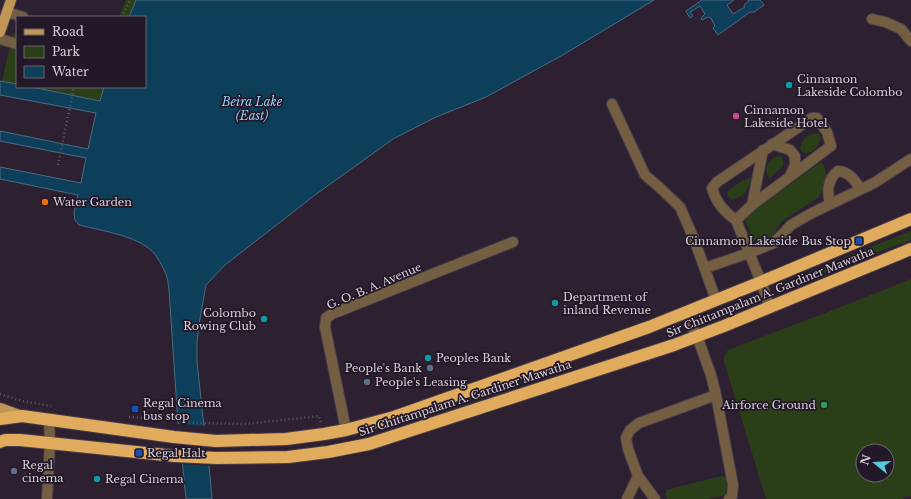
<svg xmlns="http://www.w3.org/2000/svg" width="911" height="499" font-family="'Libre Baskerville',serif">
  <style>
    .green { fill: #2a3f17; fill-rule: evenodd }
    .water { fill: #0e3f5a; stroke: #4a6a80 }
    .pier { fill: #2d2131 }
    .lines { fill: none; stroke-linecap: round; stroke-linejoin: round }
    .minor-casing { stroke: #483d4c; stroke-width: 12 }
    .major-casing { stroke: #483d4c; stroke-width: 12 }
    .highway-casing { stroke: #483d4c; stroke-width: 14 }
    .path { stroke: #615664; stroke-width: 2.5; stroke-dasharray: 1 3; stroke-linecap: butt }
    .minor { stroke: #735e41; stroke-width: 10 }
    .major { stroke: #c19555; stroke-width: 10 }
    .highway { stroke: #e0ab5c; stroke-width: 12 }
    .culture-dot { fill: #0f9aa8; stroke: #231827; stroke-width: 1.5 }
    .hotel-dot { fill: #d1479c; stroke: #231827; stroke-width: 1.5 }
    .food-dot { fill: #e8710a; stroke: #231827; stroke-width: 1.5 }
    .transit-dot { fill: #1a4fb4; stroke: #231827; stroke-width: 1.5 }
    .service-dot { fill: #5c6f8a; stroke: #231827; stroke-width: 1.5 }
    .leisure-dot { fill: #2e9e5b; stroke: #231827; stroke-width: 1.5 }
    .labels { text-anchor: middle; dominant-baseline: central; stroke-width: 3.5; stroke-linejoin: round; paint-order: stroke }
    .poi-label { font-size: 11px; fill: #d6cfd9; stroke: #231827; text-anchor: start }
    .street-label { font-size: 11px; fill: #d6cfd9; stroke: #231827 }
    .water-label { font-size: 12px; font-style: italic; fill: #90cff8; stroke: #231827 }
  </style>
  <rect width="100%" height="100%" fill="#2d2131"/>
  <path class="green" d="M 126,0 L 136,0 L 129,17 L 119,17 Z
    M 13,33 L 17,34 L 17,84 L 2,81 Z
    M 32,87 L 104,87 L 100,101 Z
    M 816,134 L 819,134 L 821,137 C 819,146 812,156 802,152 L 800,149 C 801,144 804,137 809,135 C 812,134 814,134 816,134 Z
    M 779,156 L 782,157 L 783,160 L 783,166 L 769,179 C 764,167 767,160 779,156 Z
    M 821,162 L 824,166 L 828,180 L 819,197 L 781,222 L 771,239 L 759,245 L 755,244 L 744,217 Z
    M 752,177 C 748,189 745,198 731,199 L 728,196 L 727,192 C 736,185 741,180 752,177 Z
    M 911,231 L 911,240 L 897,245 L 851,262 L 780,291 L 776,290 L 776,288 L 777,287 L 855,253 Z
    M 911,279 L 911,496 L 901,499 L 766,499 L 723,358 L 728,350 L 828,312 ZM 863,451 L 887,451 L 887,475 L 863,475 Z
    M 722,476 L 726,477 L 727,490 L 725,495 L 707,499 L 667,499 L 665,495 L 666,490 Z"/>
  <path class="water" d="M 136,0 L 654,0 L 561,56 L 486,97 L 436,117 L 393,139 L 315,195 L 225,265 L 206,285 L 200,318 L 197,342 L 197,361 L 202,409 L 210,476 L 212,499 L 186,499 L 177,409 L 169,290 C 168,284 168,277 165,272 C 161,263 155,252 147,247 C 131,235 99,230 79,225 L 75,220 L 74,213 L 78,195 L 0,179 L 0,167 L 81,183 L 86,158 L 0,141 L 0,131 L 88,149 L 96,113 L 0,95 L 0,81 L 17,84 L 17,87 L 32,87 L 100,101 L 104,87 L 145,87 L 145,17 L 129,17 Z
    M 702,0 L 734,0 L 727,5 L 733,14 L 745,7 L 744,5 L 749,1 L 748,0 L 760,0 L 764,5 L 754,12 L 750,12 L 718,35 L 713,28 L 715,26 L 711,18 L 708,17 L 702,20 L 701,18 L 705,14 L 700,6 L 690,12 L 693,16 L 690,18 L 686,11 Z"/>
  <path class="pier" d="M 177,424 L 206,426 L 211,466 L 181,464 Z"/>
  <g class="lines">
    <g class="minor-casing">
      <path id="minor" d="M 7,12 L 23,17
        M 872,19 L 885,22 L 901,29 L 911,41
        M 0,39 L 17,44
        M 612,104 L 645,175 L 658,186 L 680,207 L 694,239 L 716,300
        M 772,144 L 790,150 L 795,156 L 795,165 L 790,176
        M 830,204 C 827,191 827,180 838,171 C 850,172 854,180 861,189
        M 752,205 L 763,150
        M 736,220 L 752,205 L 831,146 L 827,132 L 817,118 L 812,118 L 717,182 L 712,188 C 716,203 724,212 736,220 L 761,282 L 770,308
        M 705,268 L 749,253 L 774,243 L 791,225 L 812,213 L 874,183 L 911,159
        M 685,312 L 697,336 L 711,375 L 716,395 L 733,485 L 732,496 L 729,499
        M 346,430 L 325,327 L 326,318 L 332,314 L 513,242
        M 47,499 L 50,443 L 49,419
        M 627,499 L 638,476
        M 655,499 L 638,476 L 628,449 L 626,438 L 630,430 L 639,423 L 716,395"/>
    </g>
    <g class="major-casing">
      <path id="major" d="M 0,32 L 11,0
        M 0,408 L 22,416"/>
    </g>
    <g class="highway-casing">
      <path id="highway" d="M 0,419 L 22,416 L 174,437 L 216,441 L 286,439 L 324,434 L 346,430 L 394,417 L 649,327 L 761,282 L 911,219
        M 0,442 L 5,440 L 20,440 L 175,456 L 217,458 L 288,457 L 328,452 L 369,444 L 674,345 L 724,326 L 911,249"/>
    </g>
    <path class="path" d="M 122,17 L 130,0
      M 58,165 L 74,87
      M 0,394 L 22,401 L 51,406
      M 129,417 L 196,423 L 246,424 L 319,416 L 321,424"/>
    <use href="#minor" class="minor"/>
    <use href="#major" class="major"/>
    <use href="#highway" class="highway"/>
  </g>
  <g class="culture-dot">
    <circle cx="789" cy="85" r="4"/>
    <circle cx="555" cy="303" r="4"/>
    <circle cx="264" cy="319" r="4"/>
    <circle cx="428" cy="358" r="4"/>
    <circle cx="97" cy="479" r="4"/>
  </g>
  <circle class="hotel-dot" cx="736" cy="116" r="4"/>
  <circle class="food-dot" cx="45" cy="202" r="4"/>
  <g class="transit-dot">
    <rect x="855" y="237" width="8" height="8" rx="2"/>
    <rect x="131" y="405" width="8" height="8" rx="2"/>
    <rect x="135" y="449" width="8" height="8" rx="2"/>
  </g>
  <g class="service-dot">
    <circle cx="430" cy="368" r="4"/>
    <circle cx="367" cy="382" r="4"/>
    <circle cx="14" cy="471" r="4"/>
  </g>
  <circle class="leisure-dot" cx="824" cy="405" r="4"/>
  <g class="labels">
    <g class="poi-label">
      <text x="797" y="79">Cinnamon<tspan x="797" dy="13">Lakeside Colombo</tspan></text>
      <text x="744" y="110">Cinnamon<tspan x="744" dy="13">Lakeside Hotel</tspan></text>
      <text x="53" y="202">Water Garden</text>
      <text x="851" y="241" text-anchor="end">Cinnamon Lakeside Bus Stop</text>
      <text x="563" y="297">Department of<tspan x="563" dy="13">inland Revenue</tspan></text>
      <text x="256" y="313" text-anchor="end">Colombo<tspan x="256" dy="13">Rowing Club</tspan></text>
      <text x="436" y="358">Peoples Bank</text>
      <text x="422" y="368" text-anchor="end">People's Bank</text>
      <text x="375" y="382">People's Leasing</text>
      <text x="143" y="403">Regal Cinema<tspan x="143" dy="13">bus stop</tspan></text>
      <text x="816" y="405" text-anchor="end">Airforce Ground</text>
      <text x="147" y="453">Regal Halt</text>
      <text x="22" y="465">Regal<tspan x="22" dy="13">cinema</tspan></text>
      <text x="105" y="479">Regal Cinema</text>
    </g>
    <g class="street-label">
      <text transform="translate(374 286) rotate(-23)">G. O. B. A. Avenue</text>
      <text transform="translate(770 292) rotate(-22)">Sir Chittampalam A. Gardiner Mawatha</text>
      <text transform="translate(465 398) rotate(-18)">Sir Chittampalam A. Gardiner Mawatha</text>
    </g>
    <g class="water-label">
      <text x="252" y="101">Beira Lake<tspan x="252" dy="14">(East)</tspan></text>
    </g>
  </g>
  <rect x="16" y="16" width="130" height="72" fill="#231827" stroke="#6b616e"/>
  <rect x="24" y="29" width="20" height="6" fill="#c19555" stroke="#6b616e"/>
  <text x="52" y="36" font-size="12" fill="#d6cfd9">Road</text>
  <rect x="24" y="46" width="20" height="12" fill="#2a3f17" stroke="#6b616e"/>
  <text x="52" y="56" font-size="12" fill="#d6cfd9">Park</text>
  <rect x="24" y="66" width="20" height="12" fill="#0e3f5a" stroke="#6b616e"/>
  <text x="52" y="76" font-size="12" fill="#d6cfd9">Water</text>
  <g transform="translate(875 463) rotate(288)"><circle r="19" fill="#231827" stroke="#6b616e"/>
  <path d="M0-3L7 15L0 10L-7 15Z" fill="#54cadc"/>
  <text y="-6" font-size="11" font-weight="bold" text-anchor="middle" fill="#d6cfd9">N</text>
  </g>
</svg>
